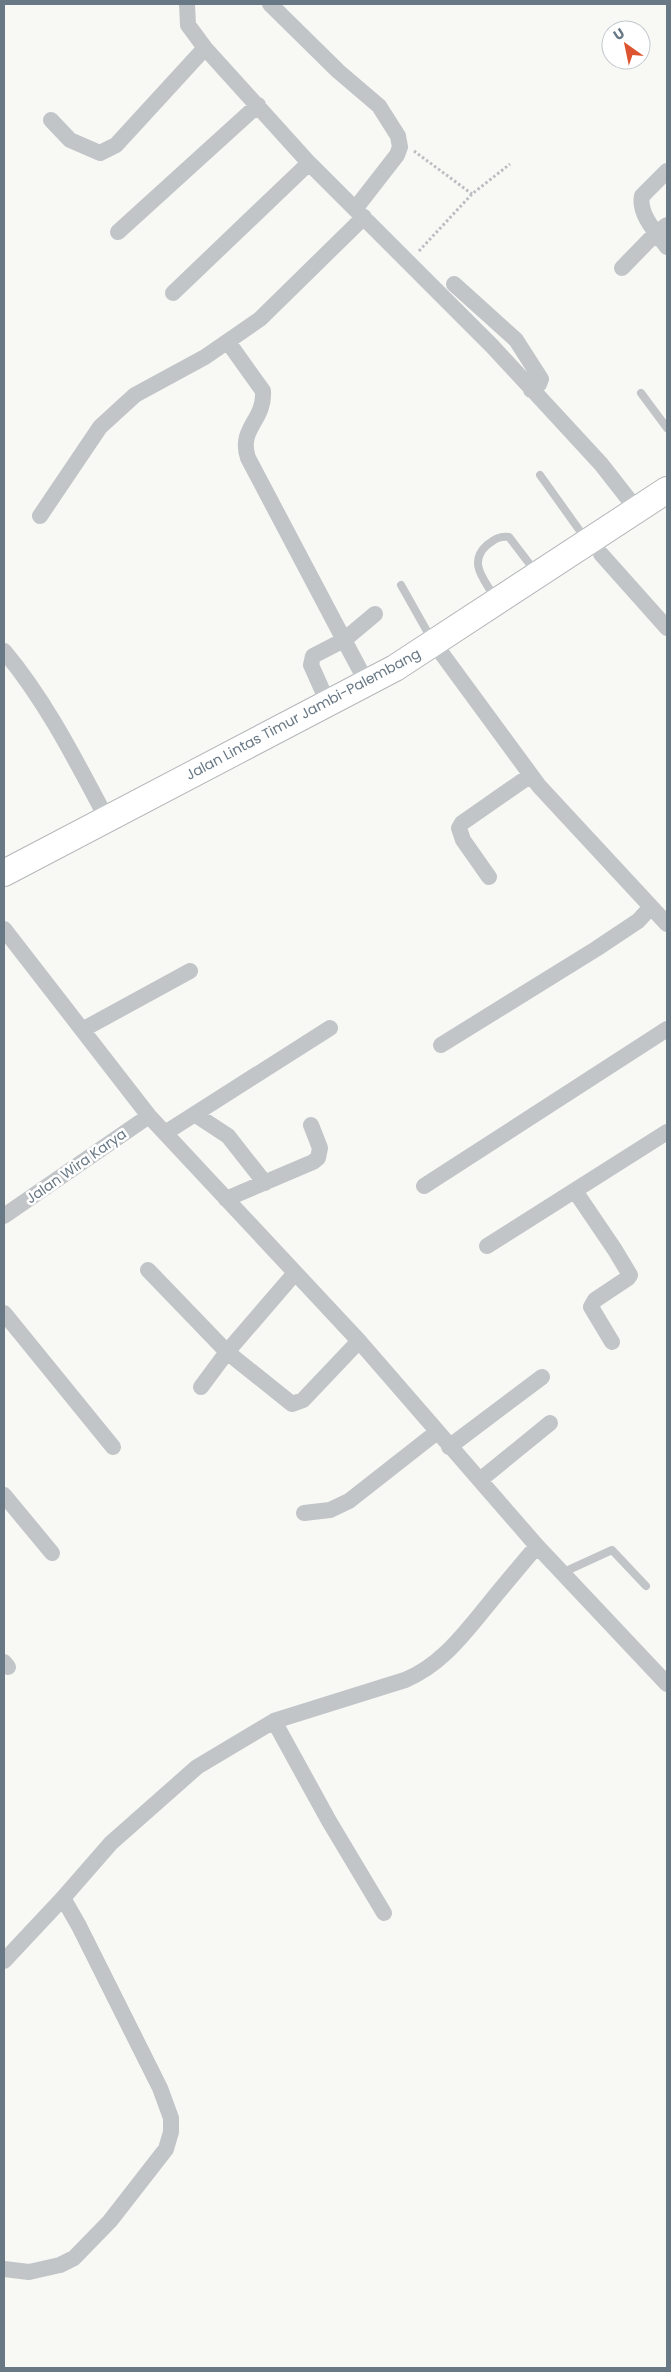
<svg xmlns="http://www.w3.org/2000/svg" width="671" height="2372" font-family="Poppins,sans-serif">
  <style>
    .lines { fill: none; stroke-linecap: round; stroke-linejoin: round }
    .trunk-casing { stroke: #b4b8bb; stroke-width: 28 }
    .path { stroke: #bbbec0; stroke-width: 3; stroke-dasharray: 2.5 2.5; stroke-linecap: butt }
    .service { stroke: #c1c5c8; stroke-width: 8 }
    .minor { stroke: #c1c5c8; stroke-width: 16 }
    .trunk { stroke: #fff; stroke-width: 26 }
    .labels { text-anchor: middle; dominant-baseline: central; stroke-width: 5; stroke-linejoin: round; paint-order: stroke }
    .street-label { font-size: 14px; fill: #687885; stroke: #fff }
  </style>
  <rect width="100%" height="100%" fill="#f8f8f5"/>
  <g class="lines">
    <g class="trunk-casing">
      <path id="trunk" d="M 4,873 L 395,668 L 667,490"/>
    </g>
    <path class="path" d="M 414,151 L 472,194
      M 419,251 L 472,194 L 510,164"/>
    <path class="service" d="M 641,393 L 667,428
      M 540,475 L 585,538
      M 401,585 L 432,640
      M 495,598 C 485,580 467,563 487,545 C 495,539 499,536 509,537 L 535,571
      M 564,1572 L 612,1550 L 646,1586"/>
    <path class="minor" d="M 187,4 L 188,25 L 205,48 L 309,163 L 492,346 L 601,464 L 637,510
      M 270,4 L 338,71 L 379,106 L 398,136 L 400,147 L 397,155 L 355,209
      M 51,120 L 70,140 L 100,153 L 116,145 L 205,48
      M 667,171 L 642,196 C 638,214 657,234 667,247
      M 118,232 L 258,105
      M 622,268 L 656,233 L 667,225
      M 454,284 L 516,340 L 541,379 L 539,384 L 531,390
      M 173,293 L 309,163
      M 228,342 L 263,391 C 265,421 238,428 248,458 L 344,640 L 375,614
      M 40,516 L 100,427 L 135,395 L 205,357 L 260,319 L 364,217
      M 601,554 L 667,628
      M 434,643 L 539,786 L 667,924
      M 4,651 C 46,701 76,761 107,819
      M 328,703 L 311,665 L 313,656 L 344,640 L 367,683
      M 489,877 L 463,840 L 459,828 L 462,823 L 531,775
      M 4,929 L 149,1116 L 359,1341 L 537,1546 L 667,1684
      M 82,1030 L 190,971
      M 441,1045 L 596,949 L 638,921 L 651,907
      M 196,1115 L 228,1136 L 265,1183
      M 165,1133 L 330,1028
      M 424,1186 L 667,1029
      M 575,1191 L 615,1250 L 630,1275 L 628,1278 L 595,1300 L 591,1307 L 612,1342
      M 226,1199 L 313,1162 L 318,1158 L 320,1148 L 311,1125
      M 4,1216 L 149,1116
      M 487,1246 L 667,1132
      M 148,1270 L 227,1352 L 292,1404 L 303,1400 L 359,1341
      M 4,1313 L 113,1447
      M 201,1387 L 227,1352 L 295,1273
      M 449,1447 L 542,1377
      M 480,1480 L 550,1423
      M 4,1495 L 52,1553
      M 304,1513 L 330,1510 L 349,1501 L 437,1432
      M 4,1662 L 8,1667
      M 274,1721 L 329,1821 L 384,1913
      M 4,1961 L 63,1898
      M 4,2269 L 29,2272 L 60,2265 L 74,2258 L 110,2221 L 166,2149 L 171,2132 L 171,2118 L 160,2088 L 79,1926 L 63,1898 L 111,1843 L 197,1767 L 274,1721 L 405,1680 C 441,1665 463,1635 487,1606 C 504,1585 520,1566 537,1546"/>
    <use href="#trunk" class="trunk"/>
  </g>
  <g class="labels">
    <g class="street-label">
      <text transform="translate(303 714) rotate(-28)">Jalan Lintas Timur Jambi-Palembang</text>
      <text transform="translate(76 1166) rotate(-35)">Jalan Wira Karya</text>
    </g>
  </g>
  <rect width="671" height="2372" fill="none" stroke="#687885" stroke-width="10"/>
  <g transform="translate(626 45) rotate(327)"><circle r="24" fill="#ffffff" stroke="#c3c9ce"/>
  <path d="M0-4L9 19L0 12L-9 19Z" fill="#dd5530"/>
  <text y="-8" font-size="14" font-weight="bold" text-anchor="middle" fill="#687885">U</text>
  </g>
</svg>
